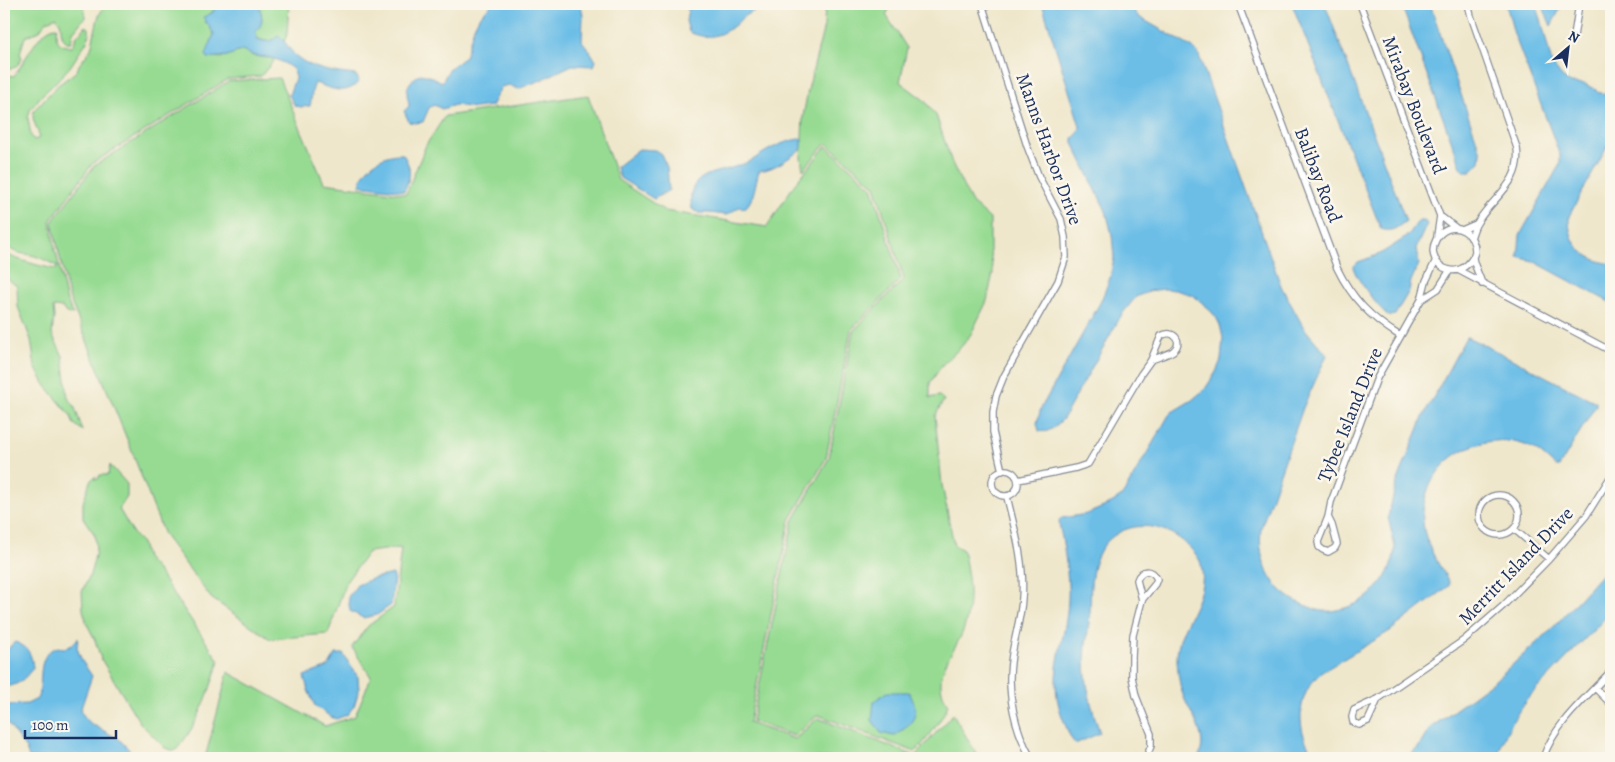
<svg xmlns="http://www.w3.org/2000/svg" width="1615" height="762" font-family="Alegreya,serif">
  <style>
    .green { fill: #97db93; stroke: #598578 }
    .water { fill: #6cbee7; stroke: #4476a2 }
    .lines { fill: none; stroke-linecap: round; stroke-linejoin: round }
    .street-casing { stroke: #858b94; stroke-width: 8 }
    .street { stroke: #fff; stroke-width: 5.5 }
    .labels { text-anchor: middle; dominant-baseline: central; stroke-width: 5; stroke-linejoin: round; paint-order: stroke }
    .street-label { font-size: 19px; fill: #1b2f5e; stroke: #fbf7ec }
  </style>
  <rect width="100%" height="100%" fill="#fbf7ec"/>
  <filter id="ink" filterUnits="userSpaceOnUse"><feTurbulence type="fractalNoise" baseFrequency=".02" numOctaves="2"/><feDisplacementMap in="SourceGraphic" scale="10" xChannelSelector="R" yChannelSelector="G"/><feConvolveMatrix kernelMatrix="1 2 1 2 8 2 1 2 1" color-interpolation-filters="sRGB"/></filter>
  <filter id="wash" filterUnits="userSpaceOnUse"><feTurbulence type="fractalNoise" baseFrequency=".0096" numOctaves="4" result="noise"/><feDisplacementMap in="SourceGraphic" scale="20" xChannelSelector="R" yChannelSelector="G"/><feGaussianBlur stdDeviation="1.12" result="paint"/><feColorMatrix in="noise" values="0 0 0 0 0 0 0 0 0 0 0 0 0 0 0 0 0 1.4 0 .05"/><feComposite in="paint" operator="in"/></filter>
  <g filter="url(#wash)">
    <rect width="100%" height="100%" fill="#efe7cb"/>
    <path class="green" d="M 4,4 L 83,4 L 86,16 L 73,32 L 71,42 L 67,42 C 57,35 65,24 56,17 L 47,21 L 39,31 L 25,37 L 20,53 L 22,58 C 18,68 12,67 4,73 Z
      M 105,4 L 219,4 C 214,10 208,15 205,22 L 209,25 L 214,34 L 207,55 L 220,58 L 243,50 L 253,56 L 275,59 L 261,76 L 228,79 L 93,163 L 50,221 L 55,249 L 54,251 L 56,252 L 66,298 L 73,315 L 65,312 L 63,308 L 53,307 L 54,317 L 52,334 L 63,356 L 68,398 L 74,405 L 83,431 L 73,423 L 71,416 L 45,385 L 35,367 L 31,340 L 18,307 L 17,286 C 0,275 4,271 4,252 C 8,258 50,269 57,269 L 57,266 C 50,263 42,258 35,256 C 20,252 15,256 4,242 L 4,103 L 7,100 L 8,91 L 4,90 L 4,77 L 8,75 L 14,76 C 24,64 40,26 57,27 C 54,39 58,46 72,47 L 77,36 L 86,26 L 89,28 L 89,35 L 87,41 L 70,67 L 51,87 L 42,95 L 30,110 L 28,118 L 31,136 L 34,140 L 39,138 C 39,128 30,121 34,110 L 58,85 L 77,71 L 79,65 L 91,49 L 98,18 Z
      M 258,4 L 289,4 L 287,35 L 284,42 L 281,37 L 269,42 L 258,39 L 255,32 C 265,25 262,13 258,4 Z
      M 825,4 L 892,4 L 886,15 L 907,48 L 900,82 L 924,100 L 936,115 L 952,163 L 962,184 L 972,203 L 990,219 L 990,251 L 993,273 L 987,301 L 971,334 L 962,346 L 943,364 L 930,383 L 930,398 L 939,396 L 944,400 L 935,416 L 942,485 L 954,545 L 963,550 C 969,577 973,604 963,631 C 956,650 936,669 942,691 C 943,696 946,701 948,705 C 940,723 928,738 915,752 L 818,715 L 794,736 L 752,721 L 793,521 L 829,458 L 853,331 L 904,279 L 875,186 L 826,143 L 803,170 L 801,157 L 803,117 L 808,90 L 824,26 Z
      M 279,78 L 324,183 L 406,194 L 426,145 L 445,116 L 588,95 L 618,180 L 665,211 L 767,227 L 794,185 L 826,146 L 872,187 L 901,279 L 851,330 L 826,458 L 790,520 L 749,723 L 795,739 L 818,718 L 915,756 L 953,714 L 979,758 L 550,758 L 538,751 L 533,758 L 205,758 L 228,672 L 325,726 L 355,716 L 371,677 L 352,647 L 368,626 L 394,607 L 401,548 L 368,552 L 346,582 L 328,634 L 270,639 L 211,598 L 164,535 L 131,449 L 69,297 L 52,222 L 94,166 L 229,81 Z
      M 110,465 L 127,484 L 127,497 L 119,509 L 134,535 L 142,543 L 146,558 L 158,571 L 219,661 C 209,693 198,726 175,751 L 165,748 L 140,723 L 101,659 L 95,640 L 87,624 L 83,610 L 82,591 L 90,575 L 96,552 L 95,535 L 83,518 L 83,503 L 90,481 L 96,476 L 94,479 L 98,479 L 100,475 L 108,475 Z"/>
    <path class="water" d="M 219,4 L 258,4 C 262,13 265,25 255,32 L 258,39 C 266,42 272,43 278,35 C 285,40 289,50 296,56 C 312,70 336,73 356,75 L 359,81 C 347,97 330,88 315,83 C 311,91 312,98 310,106 L 302,107 L 295,106 L 289,95 L 295,78 L 293,69 C 285,63 277,59 267,57 C 258,56 250,56 243,50 L 227,56 L 208,58 L 206,55 L 214,34 L 203,17 L 212,13 Z
      M 492,4 L 581,4 L 583,16 L 582,41 L 590,51 L 596,61 L 594,66 L 572,65 L 541,80 L 518,89 L 509,85 L 501,87 L 491,106 L 475,108 L 455,105 L 442,109 L 434,105 L 429,108 L 423,122 L 415,123 L 409,122 L 404,111 L 409,106 C 409,101 407,97 407,93 C 407,84 413,78 421,74 L 432,77 L 442,82 L 450,68 L 465,57 L 474,27 L 479,17 Z
      M 689,4 L 767,4 C 760,9 753,11 746,15 C 741,18 738,23 734,26 C 718,37 707,40 689,32 L 686,21 Z
      M 1042,4 L 1131,4 L 1134,11 L 1139,17 L 1193,48 L 1198,53 L 1281,286 L 1304,328 L 1327,355 L 1303,408 L 1261,528 C 1257,562 1272,592 1304,605 C 1310,607 1316,610 1322,611 C 1330,612 1337,610 1345,608 C 1372,600 1393,576 1395,547 L 1388,517 L 1396,485 L 1424,415 L 1466,337 L 1467,337 C 1511,357 1552,381 1596,402 L 1596,405 L 1559,467 L 1556,467 C 1547,459 1537,449 1525,445 C 1474,427 1419,468 1423,523 C 1425,545 1439,564 1449,582 L 1449,586 L 1390,631 L 1322,672 C 1295,694 1295,732 1316,758 L 1198,758 C 1210,736 1190,715 1183,695 C 1179,684 1178,673 1177,661 C 1175,626 1210,601 1201,564 C 1199,557 1193,551 1188,546 C 1163,520 1120,518 1100,551 C 1089,570 1091,593 1090,614 C 1089,629 1085,644 1085,659 C 1085,685 1092,709 1100,733 L 1075,744 C 1070,738 1068,731 1065,724 C 1044,676 1066,646 1068,600 C 1069,581 1066,562 1063,543 C 1062,535 1059,528 1059,520 L 1062,518 L 1087,514 L 1108,505 L 1122,496 L 1169,415 L 1172,412 L 1192,400 L 1205,389 L 1216,372 L 1221,360 L 1223,338 L 1220,325 L 1216,317 L 1207,307 L 1193,295 L 1175,290 L 1164,289 L 1149,291 L 1136,297 L 1122,314 L 1063,419 C 1056,426 1049,434 1039,431 L 1037,423 L 1041,408 L 1101,301 L 1110,278 L 1114,258 L 1112,235 L 1106,211 L 1073,143 L 1073,138 L 1079,132 L 1080,126 Z
      M 1292,4 L 1325,4 L 1406,221 C 1398,227 1392,233 1381,229 Z
      M 1401,4 L 1430,4 L 1481,153 L 1480,162 L 1471,171 L 1464,171 L 1461,167 Z
      M 1506,4 L 1536,4 L 1541,19 L 1552,64 L 1562,77 L 1570,83 L 1585,84 L 1605,95 L 1611,84 L 1611,140 L 1569,216 C 1568,245 1584,259 1611,264 L 1611,303 L 1533,261 L 1518,257 L 1520,235 L 1560,164 L 1560,155 L 1514,34 Z
      M 1542,4 L 1561,4 L 1559,11 L 1551,26 Z
      M 799,139 L 802,139 L 802,149 C 788,158 776,169 759,171 C 755,183 755,199 745,208 L 739,207 L 727,215 L 709,213 L 699,213 L 692,209 C 690,197 690,188 699,180 C 708,173 717,172 728,169 C 737,166 749,163 757,157 C 769,149 784,141 799,139 Z
      M 639,149 L 655,150 L 661,154 L 667,167 L 669,190 L 654,199 L 620,178 L 616,167 Z
      M 403,154 C 412,169 411,176 404,191 L 360,185 C 362,170 377,158 391,155 C 394,154 399,154 403,154 Z
      M 1419,220 L 1424,220 L 1427,224 L 1416,248 L 1419,264 L 1411,281 L 1409,291 L 1395,315 L 1389,316 C 1379,309 1356,279 1353,267 L 1358,262 L 1380,254 L 1402,240 L 1409,234 Z
      M 1611,564 L 1611,612 L 1529,697 C 1514,717 1504,734 1497,758 L 1406,758 L 1418,748 L 1430,728 L 1494,681 L 1550,631 Z
      M 393,574 L 394,577 L 391,605 L 377,615 L 363,618 L 350,611 L 348,597 L 357,585 L 374,578 Z
      M 78,638 L 77,648 L 82,661 L 92,676 L 80,711 L 90,723 L 120,740 L 134,755 L 140,758 L 29,758 L 26,749 L 4,718 L 4,705 L 27,704 L 37,699 C 44,684 36,661 51,650 C 61,642 64,656 78,638 Z
      M 15,642 C 28,646 32,655 33,668 C 26,677 17,688 4,686 C 4,668 0,653 15,642 Z
      M 336,654 L 343,654 L 358,677 L 359,690 L 354,706 L 347,715 L 336,719 L 331,717 L 315,706 L 308,690 L 304,676 L 328,667 Z
      M 887,692 L 909,692 C 921,715 915,722 894,736 L 881,733 L 872,720 L 874,701 Z"/>
  </g>
  <g filter="url(#ink)">
    <g class="lines">
      <g class="street-casing">
        <path id="street" d="M 982,4 L 1027,146 L 1039,177 L 1061,219 L 1065,237 L 1066,257 L 1058,281 L 1004,376 L 996,396 L 993,412 L 993,432 L 1002,471
          M 1238,4 L 1337,268 C 1352,299 1371,318 1400,336
          M 1360,4 L 1440,216 L 1456,228
          M 1468,4 L 1471,16 L 1517,148 C 1522,184 1493,196 1477,223 C 1474,227 1473,233 1471,238
          M 1574,36 L 1579,4
          M 1462,230 L 1476,224
          M 1437,236 L 1440,216
          M 1473,257 C 1467,268 1456,274 1444,268 C 1420,255 1440,218 1464,231 C 1471,235 1475,243 1475,251 C 1475,253 1473,256 1473,258 C 1474,266 1480,276 1482,284
          M 1458,270 L 1611,351
          M 1421,300 L 1438,289 L 1450,270
          M992 483a13 13 0 1 1 26 0a13 13 0 1 1-26 0Z
          M 1018,480 L 1076,468 L 1088,464 L 1141,374 L 1151,360 L 1161,336 C 1174,328 1184,343 1173,351 C 1167,355 1158,357 1151,360
          M1479 515a20 20 0 1 1 40 0a20 20 0 1 1-40 0Z
          M 1007,497 C 1015,530 1025,564 1022,598 C 1021,620 1013,641 1011,662 C 1007,695 1015,730 1031,758
          M 1328,517 L 1332,525 L 1337,544 L 1335,548 L 1328,552 L 1323,550 L 1319,547 L 1318,542 L 1328,517 L 1331,502 L 1377,378 L 1421,300 L 1426,281 L 1436,260
          M 1514,529 L 1549,559
          M 1142,600 L 1137,580 C 1141,569 1152,568 1157,579 L 1155,584 L 1142,600 L 1133,635 L 1132,657 L 1132,677 L 1136,696 L 1151,734 L 1151,746 L 1146,758
          M 1595,688 L 1611,704
          M 1378,699 L 1368,721 L 1359,725 L 1353,722 L 1352,717 L 1354,710 L 1378,699 L 1464,640 L 1503,606 L 1549,559 L 1586,516 L 1611,476
          M 1543,758 C 1555,723 1586,698 1611,671"/>
      </g>
      <use href="#street" class="street"/>
    </g>
  </g>
  <g class="labels">
    <g class="street-label">
      <text transform="translate(1414 105) rotate(69)">Mirabay Boulevard</text>
      <text transform="translate(1049 149) rotate(70)">Manns Harbor Drive</text>
      <text transform="translate(1318 175) rotate(69)">Balibay Road</text>
      <text transform="translate(1350 415) rotate(-68)">Tybee Island Drive</text>
      <text transform="translate(1516 566) rotate(-46)">Merritt Island Drive</text>
    </g>
  </g>
  <rect width="1615" height="762" fill="none" stroke="#fbf7ec" stroke-width="20"/>
  <g transform="translate(1568 48) rotate(28)" stroke="#fbf7ec" stroke-width="4" paint-order="stroke">
  <path d="M0-4L9 19L0 12L-9 19Z" fill="#1b2f5e"/>
  <text y="-8" font-size="14" font-weight="bold" text-anchor="middle" fill="#1b2f5e">N</text>
  </g>
  <path d="M25 730v8h91v-8" fill="none" stroke="#1b2f5e" stroke-width="2.5"/>
  <text x="32" y="730" font-size="15" fill="#1b2f5e" stroke="#fbf7ec" stroke-width="4" paint-order="stroke">100 m</text>
</svg>
